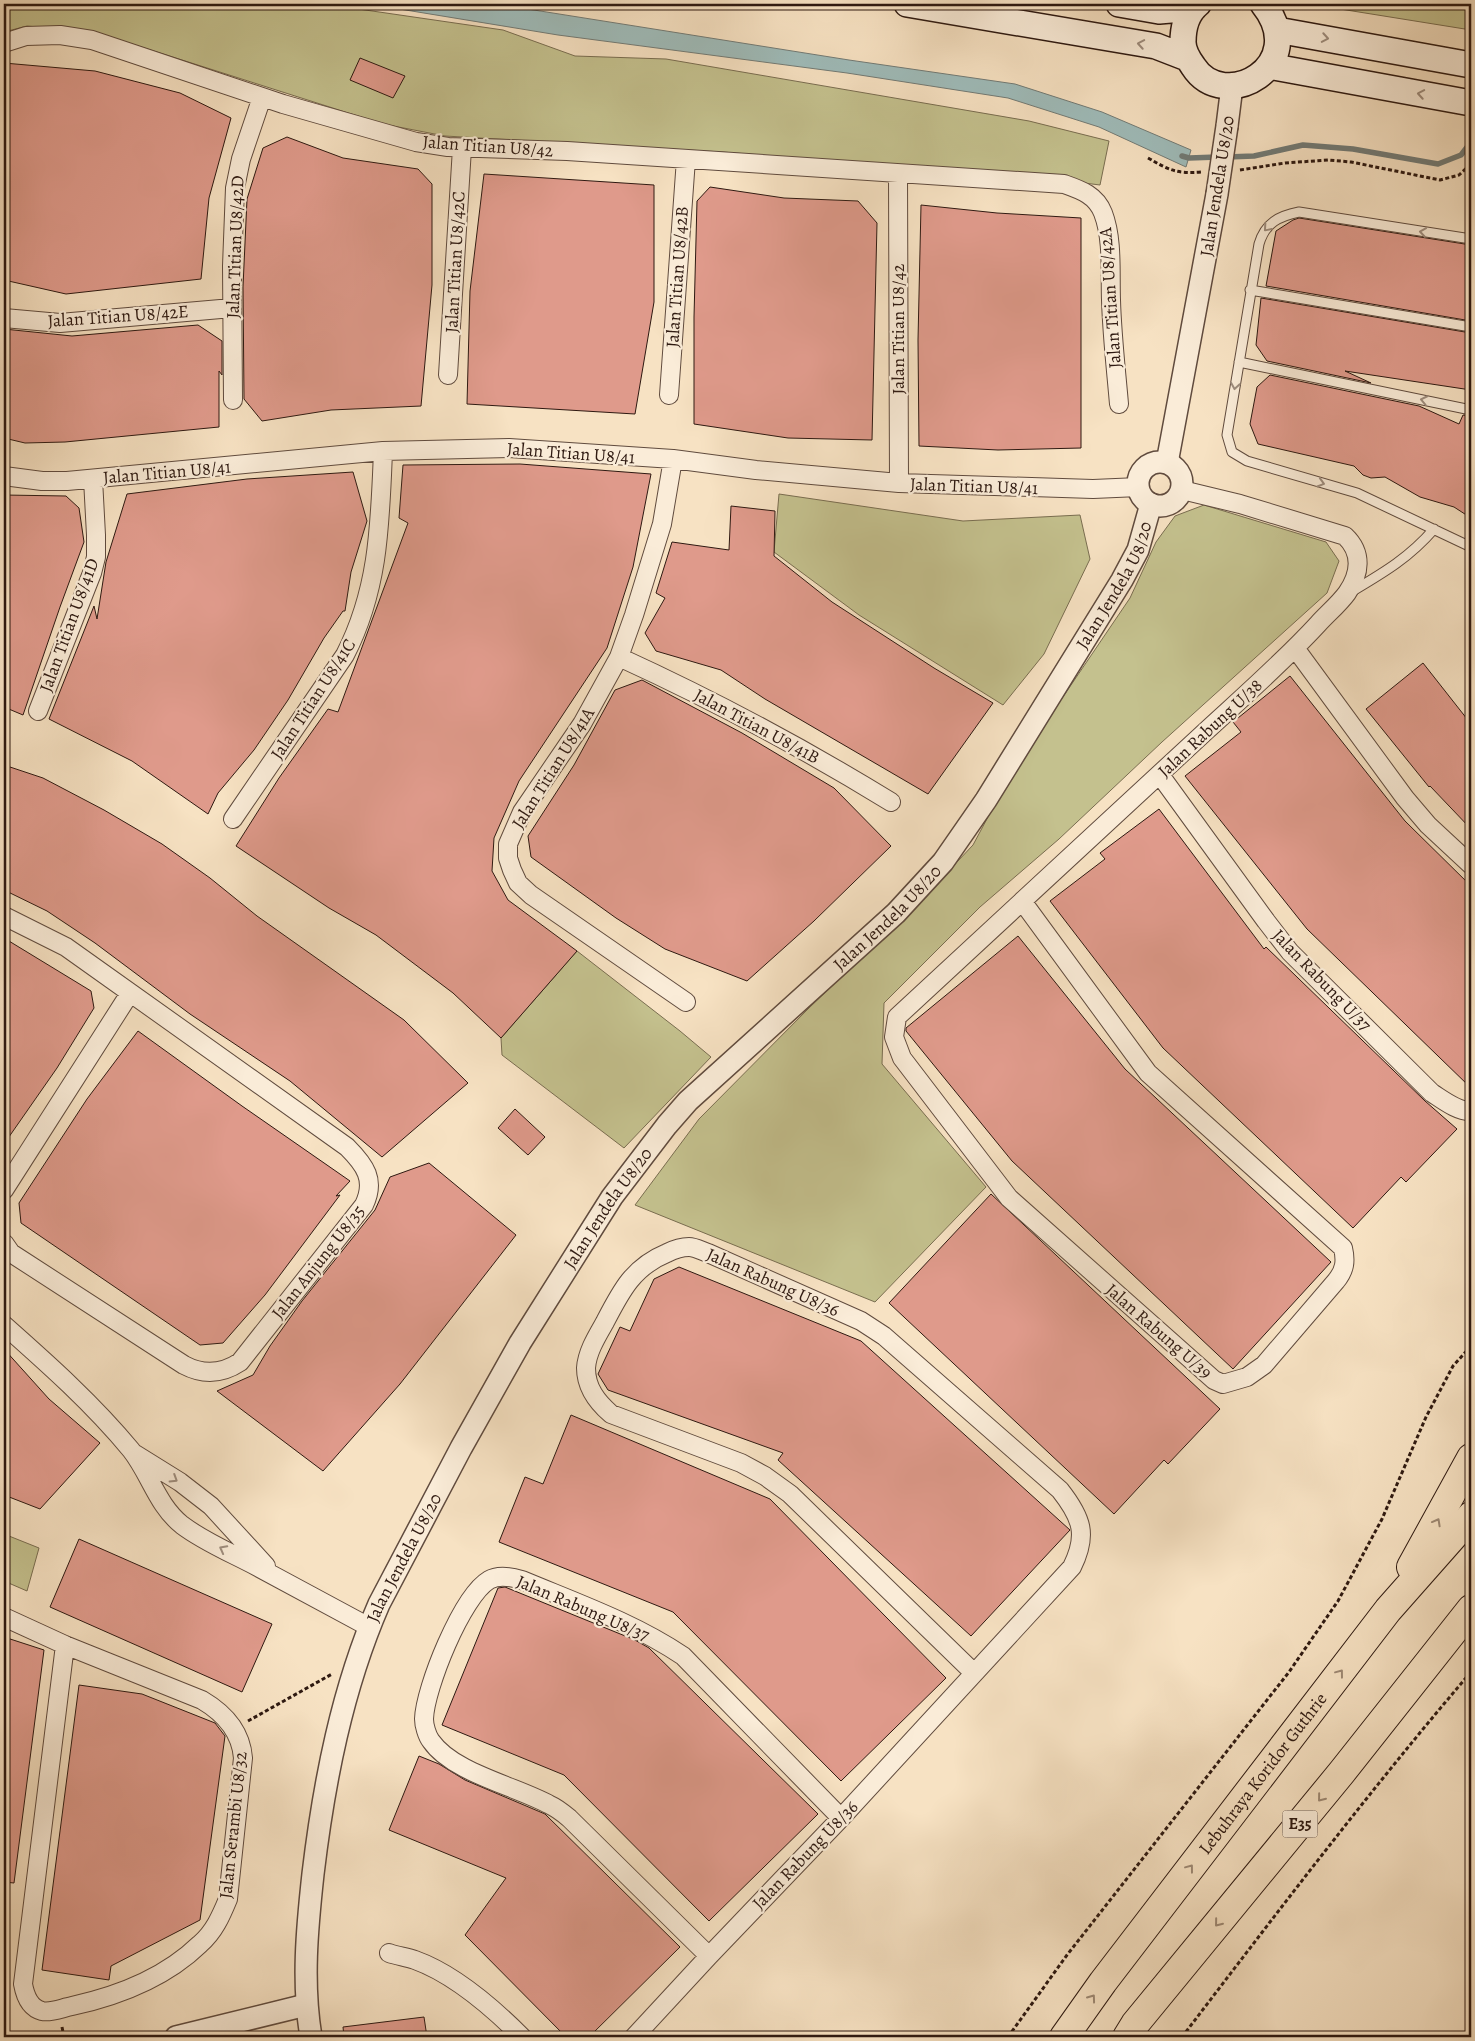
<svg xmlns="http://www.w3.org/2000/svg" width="1475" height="2041" font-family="Alegreya,serif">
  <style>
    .green { fill: #c4c18e; stroke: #796d50 }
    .water { fill: #9fbcba; stroke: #727b76 }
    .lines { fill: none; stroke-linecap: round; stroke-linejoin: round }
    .stream { stroke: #727b76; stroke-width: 5.5 }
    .building { fill: #df9a8b; stroke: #2e1911 }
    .service-casing { stroke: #604b3e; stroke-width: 11 }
    .minor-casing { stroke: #604b3e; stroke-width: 20 }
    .tertiary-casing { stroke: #604b3e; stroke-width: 24 }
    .secondary-casing { stroke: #2e1911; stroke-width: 28 }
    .motorway-casing { stroke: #2e1911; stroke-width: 30 }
    .path { stroke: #2e1911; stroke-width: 3; stroke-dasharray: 4 2.5; stroke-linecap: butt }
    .service { stroke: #faecd8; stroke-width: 9 }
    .minor { stroke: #faecd8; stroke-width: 18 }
    .tertiary { stroke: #faecd8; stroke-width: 21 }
    .secondary { stroke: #faecd8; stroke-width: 25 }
    .motorway { stroke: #f7e2c3; stroke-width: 28 }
    .tertiary-bridge-casing { stroke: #604b3e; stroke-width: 24; stroke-linecap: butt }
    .tertiary-bridge { stroke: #faecd8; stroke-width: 21 }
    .oneway { stroke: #9e8d7e }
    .oneway2 { stroke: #9d8873 }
    .labels { text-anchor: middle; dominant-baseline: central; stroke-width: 4.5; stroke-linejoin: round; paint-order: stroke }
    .shield { fill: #faecd8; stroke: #6b584d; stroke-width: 1 }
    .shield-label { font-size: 16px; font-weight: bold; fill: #2e1911 }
    .street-label { font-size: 18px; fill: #2e1911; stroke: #faecd8 }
  </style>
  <rect width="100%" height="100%" fill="#f7e2c3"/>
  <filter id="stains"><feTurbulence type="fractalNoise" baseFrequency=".004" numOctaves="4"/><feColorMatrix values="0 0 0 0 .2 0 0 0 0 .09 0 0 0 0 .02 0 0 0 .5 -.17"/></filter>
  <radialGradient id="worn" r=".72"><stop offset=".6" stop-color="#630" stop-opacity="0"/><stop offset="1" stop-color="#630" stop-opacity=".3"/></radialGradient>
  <path class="green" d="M 4,4 L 324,4 L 503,30 L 575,56 L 666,59 L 1029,121 L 1109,141 L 1100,185 L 1029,176 L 722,152 L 445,136 L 383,124 L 94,32 L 27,26 L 4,32 Z
    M 1309,4 L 1471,4 L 1471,30 Z
    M 779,494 L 963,521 L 1080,515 L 1090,559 L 1044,654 L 1003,705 L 859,615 L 774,552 Z
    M 1204,505 L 1326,542 L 1339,561 L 1327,593 L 1162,742 L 1059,839 L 980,907 L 884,1003 L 882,1064 L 986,1187 L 875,1302 L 635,1205 L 699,1119 L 808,1009 L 925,896 L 973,845 L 1012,772 L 1130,598 L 1156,542 L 1175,516 Z
    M 577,951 L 680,1031 L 711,1057 L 624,1148 L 502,1055 L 501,1038 Z
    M 4,1534 L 39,1548 L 27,1591 L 4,1581 Z"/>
  <path class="water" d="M 369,4 L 496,4 L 849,60 L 1015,84 L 1102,112 L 1191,150 L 1186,167 L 1099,127 L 1008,98 L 847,73 L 558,35 Z"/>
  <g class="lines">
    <path class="stream" d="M 1182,156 L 1189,158 L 1218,157
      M 1227,157 L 1254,156 L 1303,145 L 1353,149 L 1438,164 L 1461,155 L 1471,142"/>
  </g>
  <path class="building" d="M 360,58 L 405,76 L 393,98 L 350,80 Z
    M 4,63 L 95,71 L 180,93 L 231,118 L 209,198 L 201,279 L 66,294 L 4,280 Z
    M 287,137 L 343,158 L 418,169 L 432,184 L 432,285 L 421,406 L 331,410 L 262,421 L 244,399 L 243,287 L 247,199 L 263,148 Z
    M 484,174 L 654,185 L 654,302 L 635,414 L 467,404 L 470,291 Z
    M 710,187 L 784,198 L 858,201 L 877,223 L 872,440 L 788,438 L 694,424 L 694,317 L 697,201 Z
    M 921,205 L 997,213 L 1081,218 L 1081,448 L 998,450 L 919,446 L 918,340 Z
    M 1299,218 L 1471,245 L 1471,321 L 1266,286 L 1276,231 L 1293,220 Z
    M 1261,298 L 1471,333 L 1471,390 L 1345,371 L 1371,383 L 1267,361 L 1256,345 Z
    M 198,325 L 222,341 L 222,375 L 219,371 L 219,427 L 65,442 L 25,443 L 4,438 L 4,329 L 72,336 Z
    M 1270,375 L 1419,406 L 1459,424 L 1463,415 L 1471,416 L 1471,518 L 1454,507 L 1420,497 L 1385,477 L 1371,478 L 1363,475 L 1354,466 L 1258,444 L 1250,424 L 1257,387 Z
    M 520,464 L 651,474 L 633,567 L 607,648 L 519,781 L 494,838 L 492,871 L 508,900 L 577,951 L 501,1038 L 453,993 L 376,935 L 329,908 L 236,846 L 279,778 L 328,709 L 338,712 L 408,523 L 399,518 L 403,465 Z
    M 353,472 L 367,521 L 351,572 L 345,611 L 343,611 L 324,638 L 288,700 L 254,750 L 218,793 L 208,814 L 132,761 L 49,719 L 94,606 L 97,619 L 106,562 L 127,494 L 247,479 Z
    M 4,495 L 66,496 L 79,508 L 84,542 L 60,607 L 23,715 L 4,707 Z
    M 731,506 L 775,511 L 774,556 L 832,602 L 934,668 L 993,703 L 928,794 L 765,699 L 721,670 L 656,651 L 645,633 L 665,598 L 656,593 L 672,542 L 729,550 Z
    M 1423,663 L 1471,724 L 1471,829 L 1430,786 L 1429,787 L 1366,709 Z
    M 1290,676 L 1405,821 L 1471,886 L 1471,1088 L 1307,929 L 1185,776 L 1241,732 L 1233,722 Z
    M 642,680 L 742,733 L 834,788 L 891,846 L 814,921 L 747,981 L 665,949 L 616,918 L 531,857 L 528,836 L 574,765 L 615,690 Z
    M 4,765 L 43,778 L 104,810 L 162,844 L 210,878 L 257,916 L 404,1020 L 468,1083 L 382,1157 L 290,1081 L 190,1014 L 95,943 L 47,911 L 4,890 Z
    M 1159,809 L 1264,949 L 1266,947 L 1425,1101 L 1457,1129 L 1406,1182 L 1401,1177 L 1353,1228 L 1163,1048 L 1050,901 L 1105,859 L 1100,853 Z
    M 1018,936 L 1125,1069 L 1331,1262 L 1233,1369 L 1012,1161 L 906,1031 L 906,1028 Z
    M 4,938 L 91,991 L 94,1008 L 57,1068 L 4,1144 Z
    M 138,1031 L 242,1106 L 350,1181 L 336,1196 L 340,1195 L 265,1295 L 223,1343 L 200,1345 L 21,1223 L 19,1203 L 87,1099 Z
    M 515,1109 L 545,1137 L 528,1155 L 498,1128 Z
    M 429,1163 L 516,1235 L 400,1384 L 323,1471 L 217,1391 L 253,1375 L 270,1346 L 302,1301 L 375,1210 L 390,1177 Z
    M 991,1194 L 1220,1409 L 1168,1464 L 1164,1460 L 1114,1514 L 889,1303 Z
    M 679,1267 L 861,1341 L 1070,1530 L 971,1636 L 778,1460 L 783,1453 L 608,1390 L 598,1374 L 620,1327 L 630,1331 L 654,1279 Z
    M 4,1349 L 49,1399 L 100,1443 L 40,1509 L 4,1495 Z
    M 571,1415 L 770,1499 L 946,1678 L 841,1781 L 673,1612 L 499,1542 L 525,1477 L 543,1484 Z
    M 79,1539 L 272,1624 L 242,1692 L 50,1607 Z
    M 505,1587 L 635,1640 L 649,1648 L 818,1814 L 709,1921 L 564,1775 L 442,1725 L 498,1588 Z
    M 4,1637 L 44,1650 L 14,1883 L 4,1882 Z
    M 79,1685 L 142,1694 L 215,1723 L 225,1736 L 200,1920 L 111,1966 L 109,1980 L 42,1970 Z
    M 419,1756 L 439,1764 L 465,1780 L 545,1814 L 680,1947 L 589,2037 L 566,2037 L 465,1935 L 506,1878 L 389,1830 Z
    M 424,2017 L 427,2037 L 344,2037 L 343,2027 Z"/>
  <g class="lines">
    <g class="service-casing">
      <path id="service" d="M 1471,239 L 1299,212 C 1279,216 1265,223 1259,244 L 1227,435 L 1232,452 L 1247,461 L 1357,493 L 1471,547
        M 1250,290 L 1471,327
        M 1239,362 L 1471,410
        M 1351,592 C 1383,573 1409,558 1434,529"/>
    </g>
    <g class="minor-casing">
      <path id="minor" d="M 4,43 L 26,36 L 60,35 L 92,40 L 283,104 L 416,142 L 448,147 L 567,151 L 1064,184 C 1081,190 1096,195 1103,213 C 1113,239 1110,273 1111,300 C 1112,335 1116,369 1119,404
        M 898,174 L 899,483
        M 4,318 L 60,323 L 232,308
        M 448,375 L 462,148
        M 669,395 L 686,159
        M 233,400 L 232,266 L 235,188 L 241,159 L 262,97
        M 673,459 L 662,524 L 634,615 L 619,657 L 582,724 L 522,812 L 508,844 L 508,858 L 512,870 L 518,883 L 531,895 L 686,1002
        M 4,476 L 42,481 L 67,481 L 383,451 L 509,448 L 673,459 L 756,470 L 899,483 L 1093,489 L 1139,487
        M 1295,648 L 1405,798 L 1428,825 L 1471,865
        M 619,657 C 713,700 803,748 891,802
        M 38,711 L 92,573 L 96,557 L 96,535 L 93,479
        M 1160,775 L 1266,921 L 1290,952 L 1432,1093 C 1443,1100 1458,1112 1471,1111
        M 233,819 L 345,655 C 379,589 380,524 383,451
        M 1022,901 L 1148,1073 L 1343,1248 C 1346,1261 1345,1270 1336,1281 L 1264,1365 L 1247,1377 L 1223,1384 L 1214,1380 L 1009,1198 L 902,1058 L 894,1037 L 897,1017 C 1000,922 1103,827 1206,731 C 1244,696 1283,662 1318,624 C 1327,614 1339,604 1347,593 C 1360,574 1363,553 1345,536 L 1240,504 L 1182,490
        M 4,916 L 66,947 L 347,1147 C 365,1165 376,1180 364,1205 L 240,1362 C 222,1374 203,1375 184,1365 L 11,1253 L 4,1243
        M 4,1190 L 130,993
        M 4,1325 C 48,1364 93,1404 131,1450 C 150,1474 157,1505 182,1525 C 203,1541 229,1552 252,1564 C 291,1585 330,1606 369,1627
        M 135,1454 L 180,1482 L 211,1506 L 266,1566
        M 4,1617 L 65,1645 L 202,1700 C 224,1713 241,1731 243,1758 L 228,1899 C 221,1916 214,1932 200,1944 C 166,1977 118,1996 72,2006 C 62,2008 51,2013 42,2011 C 30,2008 25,1995 23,1984 L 65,1645
        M 389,1953 C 397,1956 407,1957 415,1960 C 454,1974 493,2008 522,2037
        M 709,1956 L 569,1818 C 563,1813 557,1808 550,1805 C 516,1786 453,1773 431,1741 C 427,1736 424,1725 424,1719 C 425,1688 462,1596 489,1580 C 499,1574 512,1577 522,1580 C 577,1603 634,1623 683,1656 L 841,1818
        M 634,2037 L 709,1956 L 841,1818 L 1072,1567 C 1088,1535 1082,1518 1060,1490 L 884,1336 L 861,1321 L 708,1253 C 702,1251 695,1247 689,1247 C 683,1247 673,1250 667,1253 C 633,1267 621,1291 605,1322 C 597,1336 587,1352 586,1368 C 586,1388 597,1402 611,1414 L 741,1463 L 765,1476 L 790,1494 L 974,1673"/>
    </g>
    <g class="tertiary-casing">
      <g id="tertiary">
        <path d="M 1227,126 L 1232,86"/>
        <circle cx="1160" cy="484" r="22"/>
        <path d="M 1167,463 L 1217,194"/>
        <path d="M 176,2037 L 306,2005"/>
        <path id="s1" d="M 311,2037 C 302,1983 307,1929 313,1874 C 324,1782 342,1689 379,1604 L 461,1448 L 520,1343 L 612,1197 L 667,1125 L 688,1101 L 896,913 L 943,862 L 986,800 L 1122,580 L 1138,550 L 1151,504"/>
      </g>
    </g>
    <g class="secondary-casing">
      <path id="secondary" d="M 907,4 L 1156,46 L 1187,58
        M 1119,4 L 1159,11 L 1194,8
        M 1198,4 C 1187,13 1183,27 1183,42 C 1183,51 1188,59 1193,66 C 1224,115 1312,65 1263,4
        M 1277,30 L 1471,65
        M 1269,66 L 1471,103"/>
    </g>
    <g class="motorway-casing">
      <g id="motorway">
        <path d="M 1411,1567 L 1471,1458"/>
        <path id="s2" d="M 1064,2037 L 1103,1982 L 1388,1610 L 1471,1516"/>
        <path d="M 1127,2037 L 1135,2024 L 1342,1772 L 1471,1609"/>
      </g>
    </g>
    <path class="path" d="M 1148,158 C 1169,170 1176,174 1201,172
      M 1240,170 L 1285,163 L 1328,160 L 1351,162 L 1440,180 L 1459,175 L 1471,164
      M 248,1721 L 332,1674
      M 62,2027 L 64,2037
      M 1008,2037 L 1067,1955 L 1289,1672 L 1338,1601 L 1382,1519 L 1426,1417 L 1453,1366 L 1471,1346
      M 1182,2037 C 1276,1914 1370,1790 1471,1672"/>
    <use href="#service" class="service"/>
    <use href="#minor" class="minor"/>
    <use href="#tertiary" class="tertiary"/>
    <use href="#secondary" class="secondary"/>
    <use href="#motorway" class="motorway"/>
    <g class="tertiary-bridge-casing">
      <path id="tertiary-bridge" d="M 1217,194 L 1227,126"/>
    </g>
    <use href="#tertiary-bridge" class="tertiary-bridge"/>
  </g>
  <defs><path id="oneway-chevron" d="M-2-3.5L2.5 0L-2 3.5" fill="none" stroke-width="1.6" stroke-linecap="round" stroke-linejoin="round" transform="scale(1.25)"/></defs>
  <g class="oneway">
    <use href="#oneway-chevron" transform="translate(1325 38) rotate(10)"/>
    <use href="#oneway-chevron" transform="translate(1141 44) rotate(-170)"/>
    <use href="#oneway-chevron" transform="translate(1421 94) rotate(-170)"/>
    <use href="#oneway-chevron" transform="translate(1267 228) rotate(131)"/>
    <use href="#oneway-chevron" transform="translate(1423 232) rotate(-171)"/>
    <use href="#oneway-chevron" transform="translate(1235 386) rotate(99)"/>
    <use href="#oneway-chevron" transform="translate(1424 400) rotate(-168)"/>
    <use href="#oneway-chevron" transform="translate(1321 483) rotate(17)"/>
    <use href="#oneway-chevron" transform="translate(174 1479) rotate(32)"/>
    <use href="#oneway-chevron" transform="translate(223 1549) rotate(-152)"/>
  </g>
  <g class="oneway2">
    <use href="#oneway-chevron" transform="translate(1437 1522) rotate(-61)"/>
    <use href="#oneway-chevron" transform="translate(1340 1673) rotate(-53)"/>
    <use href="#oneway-chevron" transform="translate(1321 1798) rotate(129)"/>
    <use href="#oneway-chevron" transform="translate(1190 1868) rotate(-53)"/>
    <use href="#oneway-chevron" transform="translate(1218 1923) rotate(129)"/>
    <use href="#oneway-chevron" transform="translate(1092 1998) rotate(-54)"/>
  </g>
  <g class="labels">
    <rect class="shield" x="1282.5" y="1810.5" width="35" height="27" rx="4"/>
    <g class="shield-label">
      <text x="1300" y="1824">E35</text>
    </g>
    <g class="street-label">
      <text transform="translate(488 146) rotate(4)">Jalan Titian U8/42</text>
      <text transform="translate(1217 186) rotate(-81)">Jalan Jendela U8/20</text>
      <text transform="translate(235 247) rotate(-88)">Jalan Titian U8/42D</text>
      <text transform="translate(455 262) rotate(-87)">Jalan Titian U8/42C</text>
      <text transform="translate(677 277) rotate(-86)">Jalan Titian U8/42B</text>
      <text transform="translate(1110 298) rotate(-94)">Jalan Titian U8/42A</text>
      <text transform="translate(118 316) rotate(-4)">Jalan Titian U8/42E</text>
      <text transform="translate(898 329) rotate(-90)">Jalan Titian U8/42</text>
      <text transform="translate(571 453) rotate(4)">Jalan Titian U8/41</text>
      <text transform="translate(167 472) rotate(-5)">Jalan Titian U8/41</text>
      <text transform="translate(974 486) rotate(2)">Jalan Titian U8/41</text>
      <text stroke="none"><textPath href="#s1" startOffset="1710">Jalan Jendela U8/20</textPath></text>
      <text transform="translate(69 625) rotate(-70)">Jalan Titian U8/41D</text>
      <text transform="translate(313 699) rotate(-57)">Jalan Titian U8/41C</text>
      <text transform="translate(757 726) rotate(28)">Jalan Titian U8/41B</text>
      <text transform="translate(1210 728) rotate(-43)">Jalan Rabung U/38</text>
      <text transform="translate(553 768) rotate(-58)">Jalan Titian U8/41A</text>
      <text stroke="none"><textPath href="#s1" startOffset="1305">Jalan Jendela U8/20</textPath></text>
      <text transform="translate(1322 980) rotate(46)">Jalan Rabung U/37</text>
      <text stroke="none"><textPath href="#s1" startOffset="900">Jalan Jendela U8/20</textPath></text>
      <text transform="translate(318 1262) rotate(-52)">Jalan Anjung U8/35</text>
      <text transform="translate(773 1282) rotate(24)">Jalan Rabung U8/36</text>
      <text transform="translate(1159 1331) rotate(41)">Jalan Rabung U/39</text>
      <text stroke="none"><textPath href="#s1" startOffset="495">Jalan Jendela U8/20</textPath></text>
      <text transform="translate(583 1608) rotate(23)">Jalan Rabung U8/37</text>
      <text stroke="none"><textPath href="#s2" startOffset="330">Lebuhraya Koridor Guthrie</textPath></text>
      <text transform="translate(233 1825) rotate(-84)">Jalan Serambi U8/32</text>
      <text transform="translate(805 1855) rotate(-46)">Jalan Rabung U8/36</text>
    </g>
  </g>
  <rect width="1475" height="2041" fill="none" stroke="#f7e2c3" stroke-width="20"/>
  <rect x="5" y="5" width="1465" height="2031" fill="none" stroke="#2e1911" stroke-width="2.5"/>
  <rect x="10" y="10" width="1455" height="2021" fill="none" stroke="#2e1911"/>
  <rect width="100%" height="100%" filter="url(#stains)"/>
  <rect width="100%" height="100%" fill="url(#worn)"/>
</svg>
